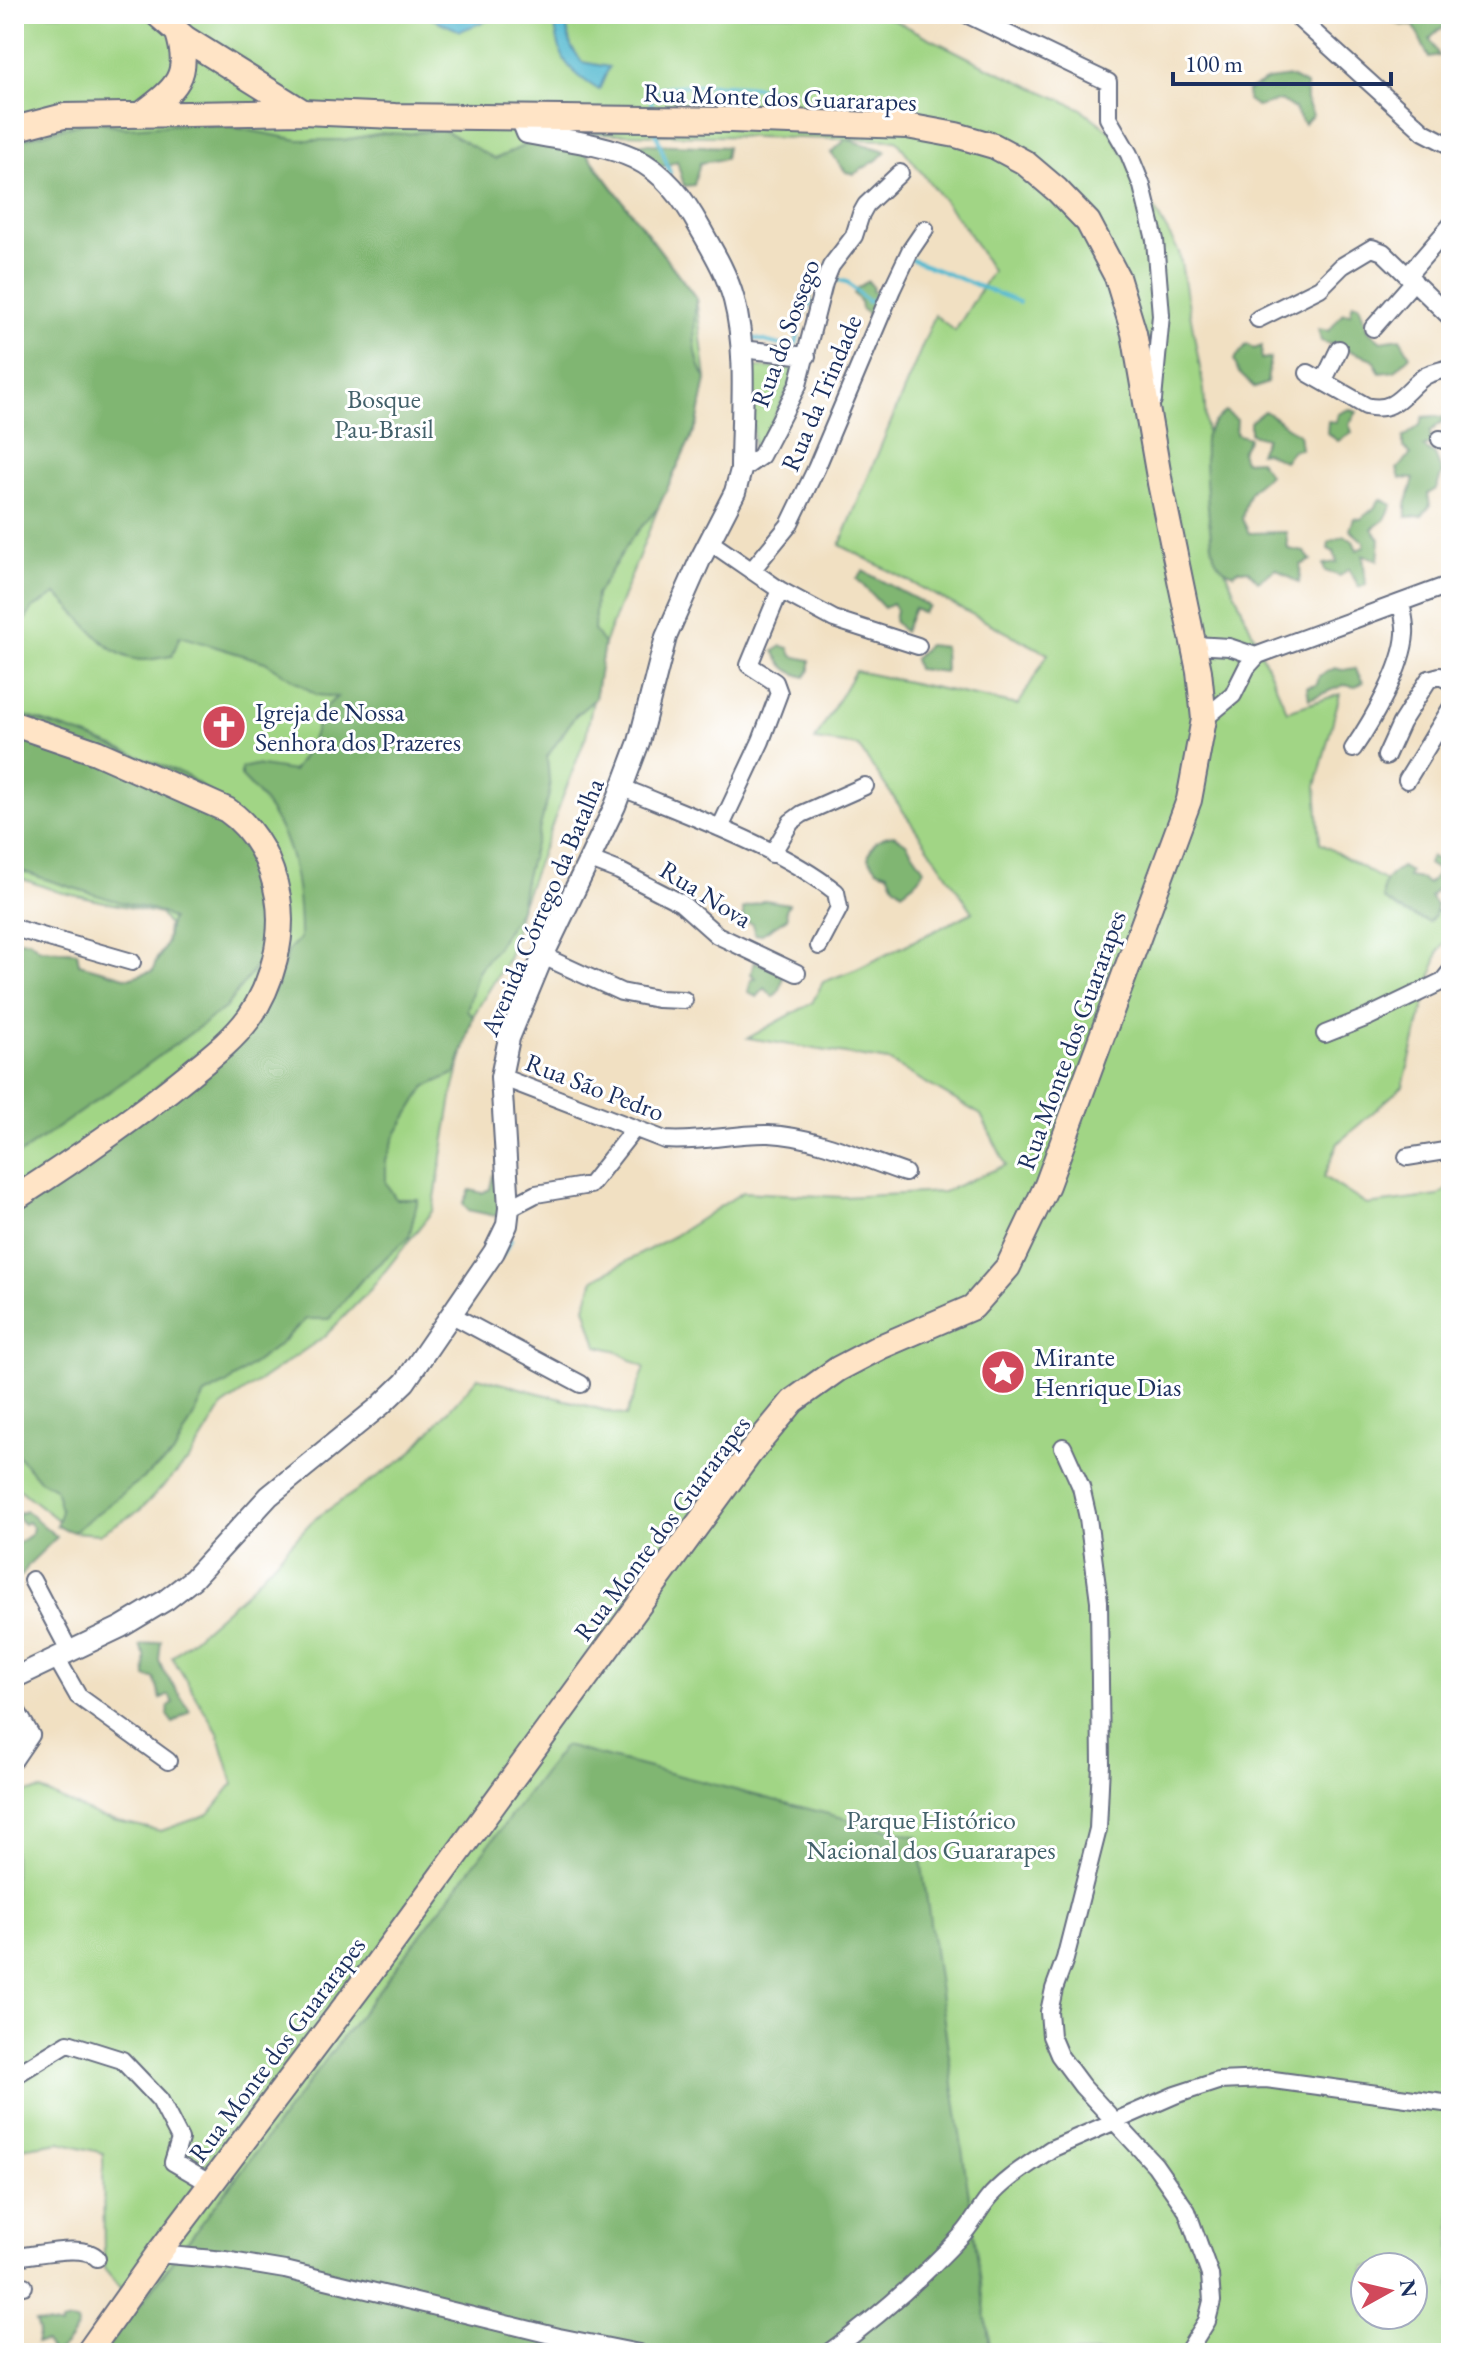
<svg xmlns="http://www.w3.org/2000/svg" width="1465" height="2367" font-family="'EB Garamond',serif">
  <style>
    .green { fill: #a1d585; stroke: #5e8272; stroke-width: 2; fill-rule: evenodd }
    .forest { fill: #80b672; stroke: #4e7268; stroke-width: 2 }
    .water { fill: #52b9d0; stroke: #367497; stroke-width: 2 }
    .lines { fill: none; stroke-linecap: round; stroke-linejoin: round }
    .stream { stroke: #52b9d0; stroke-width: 4 }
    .minor-casing { stroke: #666d81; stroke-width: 20 }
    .tertiary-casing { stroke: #666d81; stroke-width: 24 }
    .secondary-casing { stroke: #666d81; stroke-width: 28 }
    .minor { stroke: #fff; stroke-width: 16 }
    .tertiary { stroke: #fff; stroke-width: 20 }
    .secondary { stroke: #ffe4c6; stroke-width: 24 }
    .labels { text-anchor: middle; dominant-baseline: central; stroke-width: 6; stroke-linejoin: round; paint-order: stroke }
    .street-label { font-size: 26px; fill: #1b2f5e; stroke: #fff }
    .park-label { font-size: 26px; fill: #43616a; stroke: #fff }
    .poi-label { font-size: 26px; fill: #1b2f5e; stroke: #fff; text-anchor: start }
  </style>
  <rect width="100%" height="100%" fill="#fff"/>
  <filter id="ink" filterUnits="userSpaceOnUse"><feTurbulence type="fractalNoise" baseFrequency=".0125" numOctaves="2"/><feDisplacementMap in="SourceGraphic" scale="16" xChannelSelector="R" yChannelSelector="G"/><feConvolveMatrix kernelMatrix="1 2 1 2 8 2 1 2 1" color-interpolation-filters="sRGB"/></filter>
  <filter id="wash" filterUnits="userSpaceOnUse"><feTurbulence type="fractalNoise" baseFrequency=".006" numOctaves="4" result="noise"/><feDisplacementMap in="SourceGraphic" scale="32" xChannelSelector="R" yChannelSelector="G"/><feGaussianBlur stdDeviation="1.8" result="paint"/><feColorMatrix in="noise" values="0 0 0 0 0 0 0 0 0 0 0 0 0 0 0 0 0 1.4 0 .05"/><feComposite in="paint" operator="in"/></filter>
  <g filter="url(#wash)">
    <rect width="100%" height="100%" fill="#f1e0c2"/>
    <path class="green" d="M 14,14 L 882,14 L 981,64 L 1080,108 L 1111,132 L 1179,252 L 1204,390 L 1213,543 L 1287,711 L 1340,694 L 1316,786 L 1320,843 L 1451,919 L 1451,934 L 1438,952 L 1403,1086 L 1338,1143 L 1324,1177 L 1367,1205 L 1438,1196 L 1451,1186 L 1451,2353 L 87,2353 L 127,2296 L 104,2269 L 103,2153 L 60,2142 L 14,2149 L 14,1794 L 41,1790 L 100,1817 L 161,1831 L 209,1814 L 233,1784 L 218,1733 L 172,1657 L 244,1594 L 313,1520 L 408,1456 L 478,1377 L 626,1416 L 645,1368 L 614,1350 L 597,1346 L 585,1307 L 594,1279 L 674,1236 L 743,1192 L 842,1197 L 943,1192 L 1006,1165 L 981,1115 L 888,1061 L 748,1038 L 812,1003 L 823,982 L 857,969 L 973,912 L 858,746 L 815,740 L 855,671 L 1018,705 L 1048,654 L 840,545 L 935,315 L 955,331 L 992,271 L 966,229 L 896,140 L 572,133 L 696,298 L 706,379 L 697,425 L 658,508 L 604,644 L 586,736 L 520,909 L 509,957 L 473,1016 L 453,1091 L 433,1210 L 370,1290 L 325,1336 L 222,1407 L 190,1459 L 139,1511 L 99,1534 L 73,1532 L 14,1485 L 14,941 L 29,940 L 40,949 L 77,952 L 79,964 L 128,978 L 153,971 L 156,960 L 166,945 L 168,925 L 160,914 L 59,892 L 14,876 ZM 1365,2267 L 1413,2267 L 1413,2315 L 1365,2315 Z
      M 752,367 L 797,369 L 754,460 Z"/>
    <path class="forest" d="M 1385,14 L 1447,14 L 1451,25 L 1438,30 L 1430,39 L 1439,56 L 1429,58 L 1414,26 L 1401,25 L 1387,19 Z
      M 1291,77 L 1306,85 L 1306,100 L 1313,115 L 1304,124 L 1294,109 L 1281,100 L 1258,107 L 1248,100 L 1247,91 L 1268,80 Z
      M 92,120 L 127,128 L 185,124 L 226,126 L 299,140 L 344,140 L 383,133 L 407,134 L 442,129 L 495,159 L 543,137 L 571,133 L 696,298 C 694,327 691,354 706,379 L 697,425 L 658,508 L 631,539 L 596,595 L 594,630 L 604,644 L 595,699 L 575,716 L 547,757 L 550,791 L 525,880 L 520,909 L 497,947 L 478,971 L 467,1010 L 473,1016 L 456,1073 L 425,1087 L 395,1136 L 386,1161 L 386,1183 L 396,1199 L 418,1199 L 409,1237 L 364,1277 L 329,1319 L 306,1319 L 280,1344 L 226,1384 L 205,1395 L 173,1455 L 73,1532 L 56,1526 L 61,1511 L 55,1488 L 39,1480 L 14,1451 L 14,1198 L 27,1192 L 274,992 L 289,949 L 300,938 C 300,873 290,823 241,776 L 241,768 L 255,765 L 293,771 C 299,762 307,752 311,742 C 321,721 316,713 337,697 L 317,695 L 265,662 L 180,636 L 172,656 C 160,658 146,662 134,659 C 103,653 80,614 56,594 L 32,609 L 18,632 L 14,633 L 14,135 L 27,138 Z
      M 846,139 L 886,151 L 877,160 L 854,174 L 846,172 L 831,153 Z
      M 619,143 L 727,147 L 725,159 L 700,163 L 694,185 L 684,186 L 677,161 L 663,167 Z
      M 868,281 L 873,287 L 872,291 L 887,299 L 882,310 L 870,315 L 861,309 L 860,301 L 854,294 L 856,289 Z
      M 1353,303 L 1359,305 L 1369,331 L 1381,341 L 1400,338 L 1410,355 L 1395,371 L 1380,373 L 1373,359 L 1321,341 L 1318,329 L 1329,331 L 1343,313 L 1350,314 Z
      M 1247,344 L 1254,349 L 1262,346 L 1261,359 L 1270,358 L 1267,383 L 1255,388 L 1239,373 L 1234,360 Z
      M 1349,409 L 1357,412 L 1349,424 L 1352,432 L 1338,441 L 1327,433 L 1328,421 L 1336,422 L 1338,414 Z
      M 1225,411 L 1237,420 L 1236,434 L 1249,438 L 1241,452 L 1244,461 L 1259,460 L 1269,475 C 1248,489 1247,496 1242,519 L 1249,533 L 1286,532 L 1288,549 L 1304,552 L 1311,560 L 1301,565 L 1299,583 L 1276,569 L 1258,581 L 1248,570 L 1238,570 L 1233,574 C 1225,571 1219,566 1215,558 C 1210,546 1202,444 1206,435 C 1210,425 1218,418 1225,411 Z
      M 1264,411 C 1278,418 1285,427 1299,434 L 1301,449 L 1293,450 L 1284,461 L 1265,452 L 1259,453 L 1266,438 L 1250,434 L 1250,422 Z
      M 1436,416 L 1446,418 L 1430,432 L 1431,444 L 1423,447 L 1435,455 L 1442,473 L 1436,489 L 1428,494 L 1430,506 L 1422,516 L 1406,517 L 1406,505 L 1414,479 L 1400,478 L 1397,469 L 1411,454 L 1403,447 L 1403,438 L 1420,425 L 1423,417 Z
      M 1380,499 L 1392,505 L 1385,519 L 1372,529 L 1380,539 L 1378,560 L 1363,555 L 1366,585 L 1359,587 L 1349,569 L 1340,576 L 1325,571 L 1323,564 L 1337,562 L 1334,552 L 1328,549 L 1329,542 L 1345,536 L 1353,541 L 1357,550 L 1364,547 L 1364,542 L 1350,530 L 1354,518 L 1361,519 L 1374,508 Z
      M 863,571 L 929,606 L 923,613 L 914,608 L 904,632 L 894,621 L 896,610 L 892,604 L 884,608 L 857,579 Z
      M 928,645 L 944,647 L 945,672 L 917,669 L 914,659 Z
      M 782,646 L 789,648 L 792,656 L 810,660 L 810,670 L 805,677 C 788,672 782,667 774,651 Z
      M 1335,668 L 1342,670 L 1355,668 L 1363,682 L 1356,687 L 1344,685 L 1309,699 L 1307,687 L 1317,685 L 1319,676 Z
      M 14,712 L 83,735 L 186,775 L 221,801 L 243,824 L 269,901 L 266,931 L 259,963 L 225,1008 L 143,1068 L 14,1158 L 14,941 L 29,940 L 40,949 L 77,952 L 79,964 L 128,978 L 153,971 C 155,961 161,956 165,946 C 170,937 166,928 172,919 C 157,908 142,908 124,903 C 87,892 50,882 14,868 Z
      M 894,835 L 906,843 L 924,869 L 919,879 L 902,892 L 894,885 L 888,873 L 878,870 L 868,858 C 872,842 878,837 894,835 Z
      M 1431,856 L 1451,869 L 1451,872 L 1430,897 L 1437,906 L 1435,915 L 1429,922 L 1405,913 L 1383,899 C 1382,881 1386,877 1401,867 L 1410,872 L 1408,877 L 1422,879 L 1428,884 L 1435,877 L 1437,870 L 1428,864 Z
      M 765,900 L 789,904 L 786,910 L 787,918 L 762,934 L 755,935 L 752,924 L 743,920 L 743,909 Z
      M 754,961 L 784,974 L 780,990 L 773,997 L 765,988 L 757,997 L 748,993 L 751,980 L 756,978 L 751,974 Z
      M 493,1175 L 502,1178 L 503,1211 L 495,1216 L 468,1210 L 463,1204 L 470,1190 L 482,1193 L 490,1189 Z
      M 26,1511 L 57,1537 L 29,1564 L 22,1576 L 17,1576 L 14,1546 L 31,1534 L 33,1528 L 28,1522 L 24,1524 L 14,1515 Z
      M 161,1641 L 159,1660 L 162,1668 L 190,1711 L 173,1723 L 167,1715 L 168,1708 L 173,1703 L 169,1695 L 161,1699 L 154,1678 L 146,1677 L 145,1656 L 140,1646 Z
      M 564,1746 L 918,1837 L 991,2353 L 103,2353 Z
      M 71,2321 L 77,2322 L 78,2327 C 71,2337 65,2351 52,2353 L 45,2342 L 36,2343 L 39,2331 L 36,2322 L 61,2327 L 61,2323 Z"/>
    <path class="water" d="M 422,14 L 450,14 L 456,18 L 466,14 L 504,14 L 460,31 Z
      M 550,14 L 564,14 L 571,46 L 582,62 L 609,67 L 599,90 C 561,67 561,58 553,16 Z"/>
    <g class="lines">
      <path class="stream" d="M 652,107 L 651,96 L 657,88 C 699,83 740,84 781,90
        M 656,133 L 670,173
        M 910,259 L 1019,302
        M 839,280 L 847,282 L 868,302 L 875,299 L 889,279
        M 748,337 L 788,347 L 796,344 L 802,317 L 811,303 L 808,291 L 815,277 L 820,276
        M 501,1257 L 511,1240"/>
    </g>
  </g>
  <g filter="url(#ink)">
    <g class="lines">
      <g class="minor-casing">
        <path id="minor" d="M 966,14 L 1108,82 L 1108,118 L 1129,154 L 1142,186 L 1155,240 L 1161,315 L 1153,400
          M 1294,14 L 1424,132 L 1451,146
          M 1408,275 L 1451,225
          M 1258,319 L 1320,288 L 1342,266 L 1372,248 L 1383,252 L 1451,318
          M 1373,328 L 1414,281
          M 741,349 L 807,356
          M 1308,373 L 1366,406 C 1395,413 1402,394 1421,379 C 1428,372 1442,371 1451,367
          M 1324,380 L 1339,349
          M 1440,439 L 1451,442
          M 741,470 L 761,456 L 798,385 L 824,283 L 831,266 L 854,236 L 861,214 L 866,205 L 900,173
          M 710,542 L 780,590 L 834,619 L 918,646
          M 752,570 L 789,525 L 816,469 L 892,289 L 910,251 L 925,229
          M 1194,645 L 1229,647 L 1256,656
          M 1204,719 L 1233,695 L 1247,667 L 1258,655 L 1451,584
          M 1353,749 C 1372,721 1403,668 1405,634 C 1406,624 1403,613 1401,603
          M 1386,756 L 1401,723 L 1429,679 L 1440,676 L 1451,682
          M 1407,780 L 1451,708
          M 623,788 C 690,816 779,847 836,892 L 839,908 L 819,946
          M 720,828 L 761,741 L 779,693 L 775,682 L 749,665 L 780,590
          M 772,854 L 791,822 L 802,814 L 865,786
          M 588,859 L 619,871 L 681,903 L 717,935 L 797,973
          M 14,928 L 132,962
          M 543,956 L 621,992 L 657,999 L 684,1000
          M 1325,1034 L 1368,1017 L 1443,981 L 1451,971
          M 501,1077 L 665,1140 C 700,1143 734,1133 769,1134 C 815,1136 861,1158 905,1173
          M 1407,1157 L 1451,1150
          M 509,1208 L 536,1194 L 590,1185 L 634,1129
          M 452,1315 L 581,1384
          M 1063,1447 L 1081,1487 L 1088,1518 L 1099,1601 L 1101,1764 L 1098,1829 L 1065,1959 L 1054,1989 L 1049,2012 L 1051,2036 L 1059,2055 L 1082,2086 L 1155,2165 L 1187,2211 L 1210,2275 L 1212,2301 L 1207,2321 L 1187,2353
          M 32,1580 L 70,1652
          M 57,1659 L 78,1696 L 168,1761
          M 14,1706 L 31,1735 L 14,1760
          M 14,2076 L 68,2043 L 122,2060 L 160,2100 L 180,2139 L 173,2162 L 211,2184
          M 158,2254 L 225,2260 L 285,2270 L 559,2337 L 639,2353
          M 14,2257 C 34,2256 84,2242 97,2258
          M 14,2286 L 24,2286
          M 828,2353 C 876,2319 923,2277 963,2234 C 973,2223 979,2210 988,2199 C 1004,2179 1030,2164 1051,2149 L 1175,2095 L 1218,2081 L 1266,2079 L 1451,2104"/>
      </g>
      <g class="tertiary-casing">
        <path id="tertiary" d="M 14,1678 L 121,1627 L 166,1600 L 193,1579 L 269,1496 L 380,1406 L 405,1382 L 494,1252 L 507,1225 L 509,1208 L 501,1077 L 509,1038 L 543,956 L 615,806 L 639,742 L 666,637 L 700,560 L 735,492 L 741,470 C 741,414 748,354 734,300 C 727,274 713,251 700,228 C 684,199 665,173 634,158 C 602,143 561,140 527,133 L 521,118"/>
      </g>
      <g class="secondary-casing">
        <path id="secondary" d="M 157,14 L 186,39 L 303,112
          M 142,114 C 175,89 192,77 178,33
          M 14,129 L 64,116 L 303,112 L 395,116 L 731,120 L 907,126 L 956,135 L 994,146 L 1024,162 L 1057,190 L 1088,222 L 1117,277 L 1134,333 L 1160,483 L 1199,671 L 1204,719 L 1189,800 L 1047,1185 L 1008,1267 L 973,1307 L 880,1347 L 838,1369 L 793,1401 L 750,1453 L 371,1972 L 158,2254 L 88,2353
          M 14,724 L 96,752 L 227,810 C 256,830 272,863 278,897 C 285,937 272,985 249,1018 C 232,1041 209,1058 187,1076 C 132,1121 73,1161 14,1199"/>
      </g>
      <use href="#minor" class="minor"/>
      <use href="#tertiary" class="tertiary"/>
      <use href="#secondary" class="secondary"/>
    </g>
  </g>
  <defs>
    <g id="church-disc" transform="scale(2.3)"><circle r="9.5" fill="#d1495b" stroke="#fff"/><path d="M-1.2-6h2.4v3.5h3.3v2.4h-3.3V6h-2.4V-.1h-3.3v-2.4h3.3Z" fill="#fff"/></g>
    <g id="sight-disc" transform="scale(2.3)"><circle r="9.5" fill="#d1495b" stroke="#fff"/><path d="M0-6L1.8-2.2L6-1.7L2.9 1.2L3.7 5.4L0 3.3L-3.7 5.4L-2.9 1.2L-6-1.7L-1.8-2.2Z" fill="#fff"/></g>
  </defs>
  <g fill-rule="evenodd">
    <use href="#church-disc" x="224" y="727"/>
    <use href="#sight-disc" x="1003" y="1372"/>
  </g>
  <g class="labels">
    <g class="street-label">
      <text transform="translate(780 97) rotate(2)">Rua Monte dos Guararapes</text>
      <text transform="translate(785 333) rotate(-70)">Rua do Sossego</text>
      <text transform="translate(821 393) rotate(-67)">Rua da Trindade</text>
      <text transform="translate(706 894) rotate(32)">Rua Nova</text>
      <text transform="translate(542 907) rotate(-67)">Avenida Córrego da Batalha</text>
      <text transform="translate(1071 1040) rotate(-70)">Rua Monte dos Guararapes</text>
      <text transform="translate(595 1087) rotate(21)">Rua São Pedro</text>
      <text transform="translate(662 1528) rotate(-53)">Rua Monte dos Guararapes</text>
      <text transform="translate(277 2049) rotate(-53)">Rua Monte dos Guararapes</text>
    </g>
    <g class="park-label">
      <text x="384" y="399">Bosque<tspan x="384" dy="30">Pau-Brasil</tspan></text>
      <text x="931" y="1820">Parque Histórico<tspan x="931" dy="30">Nacional dos Guararapes</tspan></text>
    </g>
    <g class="poi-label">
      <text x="255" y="712">Igreja de Nossa<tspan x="255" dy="30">Senhora dos Prazeres</tspan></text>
      <text x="1034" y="1357">Mirante<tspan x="1034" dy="30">Henrique Dias</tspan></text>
    </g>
  </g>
  <rect width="1465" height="2367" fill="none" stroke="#fff" stroke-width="48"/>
  <g transform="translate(1389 2291) rotate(82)"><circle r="38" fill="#ffffff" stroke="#a4acbf" stroke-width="2"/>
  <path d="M0-6L14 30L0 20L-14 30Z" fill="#d1495b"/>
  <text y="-12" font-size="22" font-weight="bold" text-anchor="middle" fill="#1b2f5e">N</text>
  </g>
  <path d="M1173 72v12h218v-12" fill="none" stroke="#1b2f5e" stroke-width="4"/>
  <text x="1185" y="72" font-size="24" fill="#1b2f5e" stroke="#ffffff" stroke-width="6" paint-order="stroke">100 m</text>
</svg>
